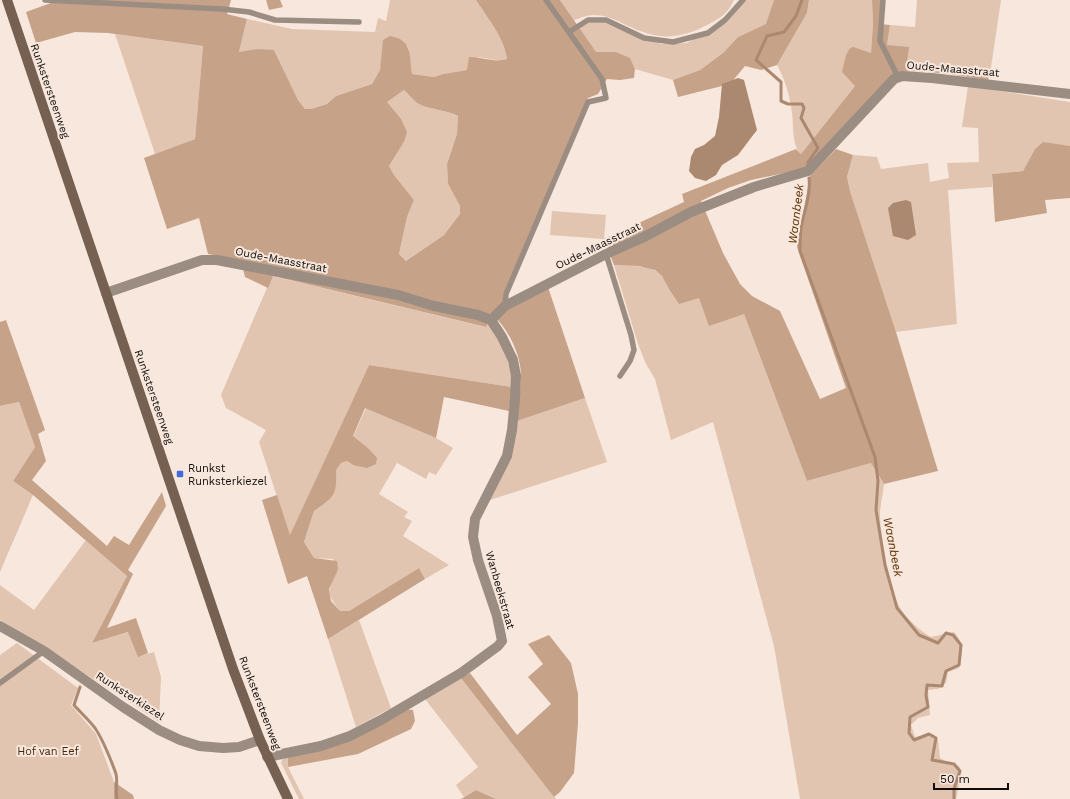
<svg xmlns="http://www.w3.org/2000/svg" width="1070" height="799" font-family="'Work Sans',sans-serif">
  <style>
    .green { fill: #e1c5b1 }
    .forest { fill: #c6a289; fill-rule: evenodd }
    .water { fill: #ab8870 }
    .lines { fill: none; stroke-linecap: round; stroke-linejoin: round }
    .stream { stroke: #ab8870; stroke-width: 3 }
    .lane { stroke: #9c8d82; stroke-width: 5.5 }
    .street { stroke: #9c8d82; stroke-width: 10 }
    .secondary { stroke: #766051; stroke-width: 10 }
    .poi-dot { fill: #4368da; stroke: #f7e7dc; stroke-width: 1.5 }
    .labels { text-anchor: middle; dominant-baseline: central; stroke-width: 4; stroke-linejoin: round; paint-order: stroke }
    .street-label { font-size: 11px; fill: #110c08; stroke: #f7e7dc }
    .poi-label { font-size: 11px; fill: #110c08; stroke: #f7e7dc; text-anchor: start }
    .park-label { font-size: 11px; fill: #472405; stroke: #f7e7dc }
    .water-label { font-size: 12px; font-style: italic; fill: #603105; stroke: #f7e7dc }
  </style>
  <rect width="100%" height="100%" fill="#f7e7dc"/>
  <path class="green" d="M 390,0 L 476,0 C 488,19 504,37 507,59 L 502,61 L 478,57 L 467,70 L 443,74 L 434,77 L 411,74 L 408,46 L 382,58 L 380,70 L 372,84 L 336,96 L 327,104 L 311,109 L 305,109 L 298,100 L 274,50 L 239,52 L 247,19 L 292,29 L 375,32 L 378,18 L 386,21 Z
    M 560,0 L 734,0 C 728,14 719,19 705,26 C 675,41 656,39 626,25 C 617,20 605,15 594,15 C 588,15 580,18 574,20 Z
    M 741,0 L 774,0 L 767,24 L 738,37 L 723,53 L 700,70 L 673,80 L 635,69 L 630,59 L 616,52 L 596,52 L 577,26 L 585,23 L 603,22 L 623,31 L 662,44 L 687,43 L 722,22 Z
    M 809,0 L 872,0 L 873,24 L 871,53 L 854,47 L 855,86 L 801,154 C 791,144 794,126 792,113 C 790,97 785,79 777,65 L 807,13 Z
    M 917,0 L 1001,0 L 990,74 L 906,70 L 887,45 L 890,25 L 915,27 Z
    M 115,34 L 203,46 L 195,139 L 155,154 Z
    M 968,86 L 1070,102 L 1070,146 L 1042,143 L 1035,149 L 1023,171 L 992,174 L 992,187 L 948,190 L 957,324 L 896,332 L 850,191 L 847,177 L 853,155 L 877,157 L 881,169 L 928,163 L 930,182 L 949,178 L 947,163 L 979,162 L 978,128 L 962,127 Z
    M 404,90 C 410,94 415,103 421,105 C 433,110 447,110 458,116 L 457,134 L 447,164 L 448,184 L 460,206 L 460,214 L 444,235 L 406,261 L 399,254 L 407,217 L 414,200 L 394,175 L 389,166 L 404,142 L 386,102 Z
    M 552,211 L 606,215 L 604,239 L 550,235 Z
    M 614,265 C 629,266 650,264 661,275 C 665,278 666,284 669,289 L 699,298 L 744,314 L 807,481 L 871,463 L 884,484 C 883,493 881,502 880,512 C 879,530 890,592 900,608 C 907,619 919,630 931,637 L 954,632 C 965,644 962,653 959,668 L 948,672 L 946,683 L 938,689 L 928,690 L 930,715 L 918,718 L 911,725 L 915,737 L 932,734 L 938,740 L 940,758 L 953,765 L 959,766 L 961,777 L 956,799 L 800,799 L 774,646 L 713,422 L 671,440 L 655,379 L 646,364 L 638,344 Z
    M 272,276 L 485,327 L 488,320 C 502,342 511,360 512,387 L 369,365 L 290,536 L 259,442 L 266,430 L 226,408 L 221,395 Z
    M 585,398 L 607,462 L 490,500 L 517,421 Z
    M 19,402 L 35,447 L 13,481 L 33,495 L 0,572 L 0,406 Z
    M 366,408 L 436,438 L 453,448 L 436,475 L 429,472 L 426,479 L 397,463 L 379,494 L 408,512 L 404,517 L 412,521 L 403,536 L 449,565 L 425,579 L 419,568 L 349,611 L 340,611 C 325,592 328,590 338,570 L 333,559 L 314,558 L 304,542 L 314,511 C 335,497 337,495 335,470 L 341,463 L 347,461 L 353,465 L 376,458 L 368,448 L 353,437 Z
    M 86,540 L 127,576 L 92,643 L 129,632 L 138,656 L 154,652 L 161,677 L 159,722 L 117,694 L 0,620 L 0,585 L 34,610 Z
    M 359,620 L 391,708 L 356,727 L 328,639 Z
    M 17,643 L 78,688 L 71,705 L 96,734 L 114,782 L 114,799 L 0,799 L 0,655 Z
    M 461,678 L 556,799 L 496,799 L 476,790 L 464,797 L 456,785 L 478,767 L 425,699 Z
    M 288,755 L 288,767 L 304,799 L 299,799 L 281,763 L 282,760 Z"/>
  <path class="forest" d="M 59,0 L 231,0 L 227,14 L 247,19 L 239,52 L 258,49 L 274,50 L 298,100 L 305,109 L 311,109 L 327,104 L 336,96 L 372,84 L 380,70 L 383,40 L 390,36 C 413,40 409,55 412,74 L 434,77 L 443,74 L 467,70 L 469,57 C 482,57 496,63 507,59 C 504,37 488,19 476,0 L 560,0 L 596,52 L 616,52 L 630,58 L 635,69 L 634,78 L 620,80 L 607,79 L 598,94 L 588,98 L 504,293 L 508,300 L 548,287 L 585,398 L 517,421 C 518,406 521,389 521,374 C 520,352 507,327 491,313 L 486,327 L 273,276 L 268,288 L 245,277 L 241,260 L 208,254 L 199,218 L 167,229 L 144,158 L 195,139 L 203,46 L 108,33 L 75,32 L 36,43 L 26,12 ZM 404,90 C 409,94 415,103 421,105 C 433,110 447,110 458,116 L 457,134 L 447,164 L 448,184 L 460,206 L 460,214 L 444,235 L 406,261 L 399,254 L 407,217 L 414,200 L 394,175 L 389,166 L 404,142 L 407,132 L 401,119 L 387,102 Z
    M 266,0 L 280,0 L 283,7 L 269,10 Z
    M 774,0 L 809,0 L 807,13 L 777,65 L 761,70 L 745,66 L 730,84 L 678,97 L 673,80 L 700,70 L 723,53 L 738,37 L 766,24 Z
    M 872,0 L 882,0 L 880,24 L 890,25 L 887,45 L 909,47 L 906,70 L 990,74 L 988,80 C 959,76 928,69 899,72 L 804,169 L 751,180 L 728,188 L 701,201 L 723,253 L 740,284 L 752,296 L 780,311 L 820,399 L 846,388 L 797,247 L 810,176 L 836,149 L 853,155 L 847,177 L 850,191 L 896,332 L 938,471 L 884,484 L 871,463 L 807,481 L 744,314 L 709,326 L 699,298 L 679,304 L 669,289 L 662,276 L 655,270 L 639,266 L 614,265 L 604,239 L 684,202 L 682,194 L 796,149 L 801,154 L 855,86 L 842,72 L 846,55 L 850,48 L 854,47 L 871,53 L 873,24 Z
    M 1043,142 L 1070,146 L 1070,198 L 1045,200 L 1047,213 L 995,222 L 992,174 L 1023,171 L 1035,149 Z
    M 6,320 L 45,430 L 38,434 L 46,461 L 32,480 L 107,546 L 114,536 L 129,545 L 162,492 L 166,506 L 128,570 L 133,574 L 107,628 L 136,618 L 148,653 L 138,657 L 128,632 L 92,643 L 127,576 L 33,495 L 13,481 L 35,447 L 19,402 L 0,406 L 0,322 Z
    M 369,365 L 512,387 L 509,411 L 444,397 L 436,438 L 365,408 L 353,436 L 368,448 L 377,458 L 376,464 L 367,468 L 353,465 L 347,461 L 341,463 L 336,470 C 337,495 335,497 314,511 L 304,542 L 314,558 L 337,561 L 338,570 L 329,589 L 331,601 L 340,611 L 349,611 L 419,568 L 425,579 L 328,639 L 307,576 L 288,584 L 262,500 L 277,495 L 290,535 Z
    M 549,635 L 571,663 L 578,694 L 578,723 L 574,773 L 560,792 L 554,797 L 461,678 L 470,673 L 517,735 L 551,704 L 528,677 L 543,664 L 528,644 Z
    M 405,709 L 413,710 L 415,721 L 411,729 L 358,754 L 288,767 L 288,755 Z
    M 114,782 L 133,795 L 134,799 L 114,799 Z
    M 476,790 L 496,799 L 461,799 Z"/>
  <path class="water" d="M 738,78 L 744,80 L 757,130 L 738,155 L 722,165 L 716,175 L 706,181 L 695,178 L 689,171 L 691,157 L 695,149 L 704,145 L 715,136 L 719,117 L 722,84 Z
    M 906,200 L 911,202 L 916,235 L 908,240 L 893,236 L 888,208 L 893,203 Z"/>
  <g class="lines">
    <path class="stream" d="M 802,0 L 796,16 L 784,32 L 767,36 L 756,60 L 781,82 L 781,101 L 788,104 L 802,104 L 804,108 L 801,118 L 818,148 L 808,162 L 808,167
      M 809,178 C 811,195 804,211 801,228 C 800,235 800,243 800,251 L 875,457 L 878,481 L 876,510 L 885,565 L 897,608 L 919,635 L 938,643 L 946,633 L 953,635 L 961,645 L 959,665 L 946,671 L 942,686 L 927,685 L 926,695 L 928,707 L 910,717 L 909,733 L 914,740 L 929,734 L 936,738 L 932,760 L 954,764 L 960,771 L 954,789 L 954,799
      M 80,687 L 74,705 C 81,713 89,720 95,728 C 102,738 112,762 116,774 C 118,783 115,791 117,799"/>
    <path class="lane" d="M 45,0 L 222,9 L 249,12 L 275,20 L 359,22
      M 883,0 L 880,41 L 898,77
      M 569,32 L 588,20 L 606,20 L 644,38 L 673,42 L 708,33 L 725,20 L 743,0
      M 606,254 L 631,335 L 634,350 L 630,361 L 620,376
      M 505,306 L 506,294 L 588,102 L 606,98 L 602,79 L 546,0
      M 0,683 L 44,651"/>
    <path class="street" d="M 106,293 L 202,260 L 217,260 L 398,295 L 434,306 L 478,315 L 491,320
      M 491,320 L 505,306 L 606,254 L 644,237 L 691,212 L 754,187 L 808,171 L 894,79 L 902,76 L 932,78 L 1070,94
      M 0,626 L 44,651 L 123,707 L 159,730 L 180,740 L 199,746 L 223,748 L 239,747 L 260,740
      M 267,757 L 321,746 L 350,736 L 381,720 L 461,673 L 498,646 L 502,641 L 497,616 L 478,560 L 473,537 L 475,519 L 507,456 L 512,430 L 515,399 L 516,376 L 513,360 L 502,337 L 491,320"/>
    <path class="secondary" d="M 7,0 L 233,669 L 260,740 L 288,799"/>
  </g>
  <rect class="poi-dot" x="176" y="470" width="8" height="8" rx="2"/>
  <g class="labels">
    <g class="street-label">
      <text transform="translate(953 69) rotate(5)">Oude-Maasstraat</text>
      <text transform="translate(50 91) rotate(71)">Runkstersteenweg</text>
      <text transform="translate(598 246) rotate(-26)">Oude-Maasstraat</text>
      <text transform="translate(281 260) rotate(11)">Oude-Maasstraat</text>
      <text transform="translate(154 397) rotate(71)">Runkstersteenweg</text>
      <text transform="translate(500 590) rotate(74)">Wanbeekstraat</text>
      <text transform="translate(130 696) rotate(33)">Runksterkiezel</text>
      <text transform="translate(260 703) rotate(69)">Runkstersteenweg</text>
    </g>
    <g class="poi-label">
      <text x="188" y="468">Runkst<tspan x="188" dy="13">Runksterkiezel</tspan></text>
    </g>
    <g class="park-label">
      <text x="48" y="751">Hof van Eef</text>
    </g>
    <g class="water-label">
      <text transform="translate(796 214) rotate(-83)">Waanbeek</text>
      <text transform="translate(893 547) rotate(79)">Waanbeek</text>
    </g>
  </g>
  <path d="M934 783v6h74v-6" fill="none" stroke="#110c08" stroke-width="2"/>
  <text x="940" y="783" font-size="12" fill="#110c08" stroke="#f7e7dc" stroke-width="3" paint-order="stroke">50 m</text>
</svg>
